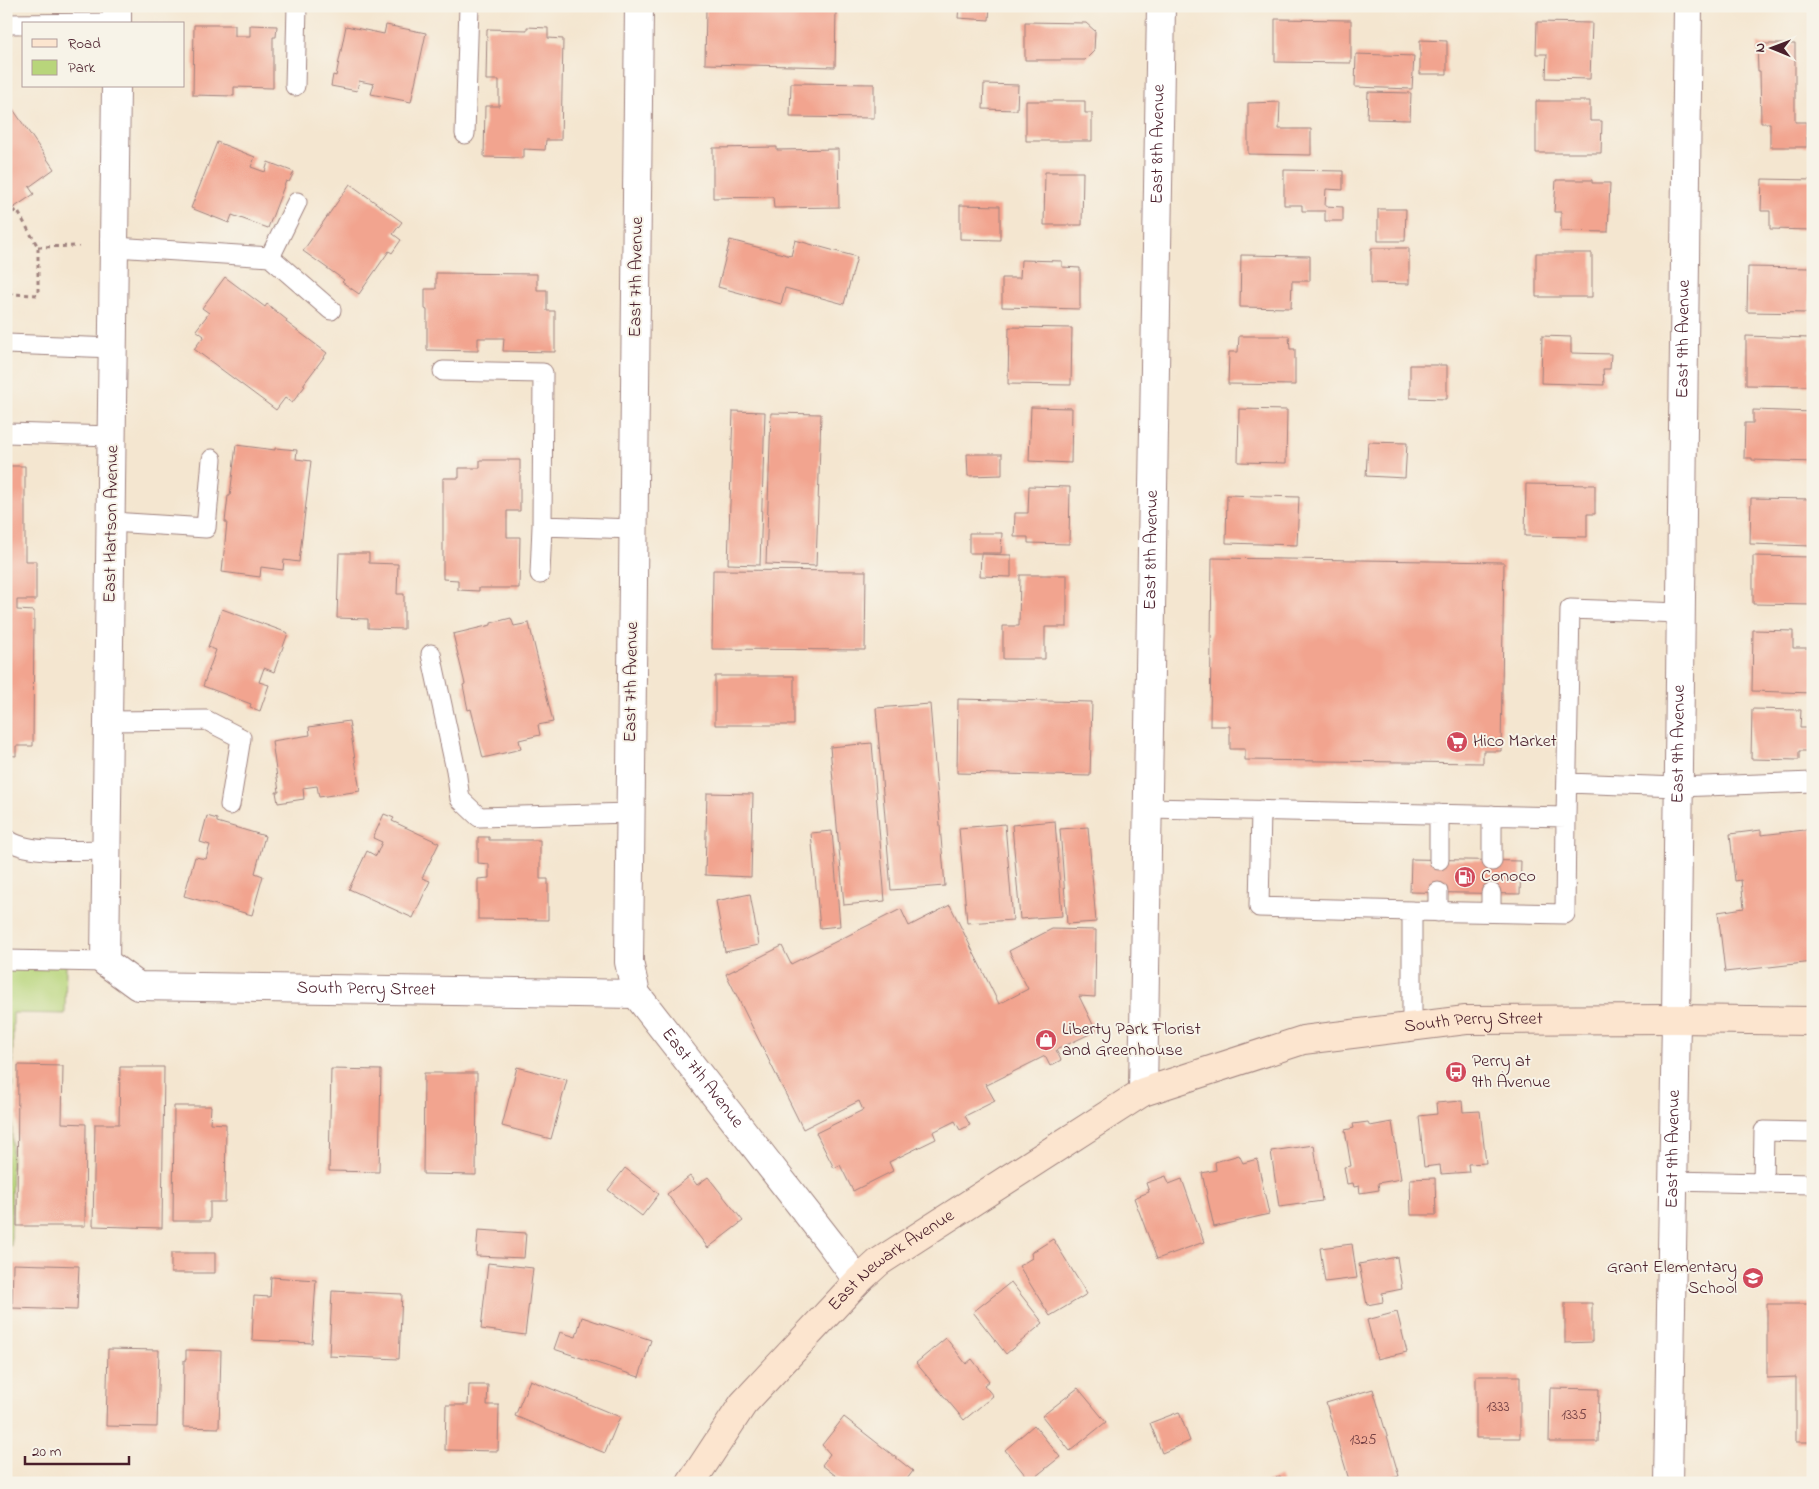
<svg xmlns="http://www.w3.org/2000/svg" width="1819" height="1489" font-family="'Indie Flower',sans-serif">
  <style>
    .green { fill: #b8d57b; stroke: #817a53 }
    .building { fill: #f2a48f }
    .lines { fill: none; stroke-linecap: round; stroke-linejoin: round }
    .service-casing { stroke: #9f827e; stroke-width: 21 }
    .minor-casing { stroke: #9f827e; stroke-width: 30 }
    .tertiary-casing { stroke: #9f827e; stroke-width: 30 }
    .secondary-casing { stroke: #9f827e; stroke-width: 30 }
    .path { stroke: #9f827e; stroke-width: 3; stroke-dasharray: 4 4; stroke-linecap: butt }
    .service { stroke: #fff; stroke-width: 19 }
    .minor { stroke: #fff; stroke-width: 28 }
    .tertiary { stroke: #fff; stroke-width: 28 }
    .secondary { stroke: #fce5cf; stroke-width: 28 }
    .labels { text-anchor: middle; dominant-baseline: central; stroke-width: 4; stroke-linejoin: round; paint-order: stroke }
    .number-label { font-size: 15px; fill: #744044 }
    .street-label { font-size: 18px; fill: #4a1f2b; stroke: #f7f3e8 }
    .poi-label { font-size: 18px; fill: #4a1f2b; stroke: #f7f3e8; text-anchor: start }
  </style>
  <rect width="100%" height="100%" fill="#f7f3e8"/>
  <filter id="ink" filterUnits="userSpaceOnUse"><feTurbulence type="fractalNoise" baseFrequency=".02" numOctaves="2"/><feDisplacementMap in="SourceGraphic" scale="10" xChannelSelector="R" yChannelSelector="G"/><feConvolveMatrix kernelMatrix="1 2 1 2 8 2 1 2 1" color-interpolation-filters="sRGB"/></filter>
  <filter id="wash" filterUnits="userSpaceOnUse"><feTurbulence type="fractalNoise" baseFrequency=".0096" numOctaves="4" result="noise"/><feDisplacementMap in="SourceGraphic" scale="20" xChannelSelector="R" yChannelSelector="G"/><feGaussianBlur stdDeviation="1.12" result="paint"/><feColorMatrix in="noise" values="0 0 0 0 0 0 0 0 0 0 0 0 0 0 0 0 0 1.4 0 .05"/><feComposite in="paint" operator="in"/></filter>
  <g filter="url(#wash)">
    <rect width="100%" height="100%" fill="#f4e6d0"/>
    <path class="green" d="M 6,962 L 66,964 L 65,1014 L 13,1013 L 11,1246 L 6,1245 Z"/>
    <g id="blocks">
      <path class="building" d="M 959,6 L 990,6 L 989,20 L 958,18 Z
        M 706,8 L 836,10 L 835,67 L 705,64 Z
        M 1275,19 L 1351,20 L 1351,63 L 1275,62 Z
        M 1025,22 L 1086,23 L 1095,31 L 1094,51 L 1085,60 L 1025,60 Z
        M 1537,22 L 1592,23 L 1590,79 L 1546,78 L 1547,54 L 1536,54 Z
        M 194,25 L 235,25 L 235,36 L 250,36 L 250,25 L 277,26 L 276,37 L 273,37 L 273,88 L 234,87 L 234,96 L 193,95 Z
        M 386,25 L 426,33 L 411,102 L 371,94 L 374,84 L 359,81 L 357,91 L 331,86 L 333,75 L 336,76 L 346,26 L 384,34 Z
        M 527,27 L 548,28 L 548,38 L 563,39 L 561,140 L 546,140 L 545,150 L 524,149 L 524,158 L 484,157 L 485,106 L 499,106 L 499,80 L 486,80 L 487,29 L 527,30 Z
        M 1420,40 L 1447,41 L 1447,74 L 1420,74 Z
        M 1757,44 L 1795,44 L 1795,122 L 1806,122 L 1807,147 L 1770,147 L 1770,123 L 1761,123 L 1760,71 L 1758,71 Z
        M 1356,54 L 1414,56 L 1412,89 L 1355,87 Z
        M 791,83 L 874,84 L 874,118 L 790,117 Z
        M 984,84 L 1018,85 L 1017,110 L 983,109 Z
        M 1368,92 L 1411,93 L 1410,120 L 1367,119 Z
        M 6,99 L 54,169 L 29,187 L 34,194 L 6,213 Z
        M 1026,101 L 1085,101 L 1085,113 L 1092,113 L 1092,141 L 1026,141 Z
        M 1536,101 L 1590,101 L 1590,121 L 1602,121 L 1601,153 L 1536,153 Z
        M 1280,102 L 1279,129 L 1311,129 L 1311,155 L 1248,154 L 1248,103 Z
        M 217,142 L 255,157 L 251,167 L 265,172 L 268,162 L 294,172 L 289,182 L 286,181 L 268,228 L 232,215 L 229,223 L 191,208 Z
        M 777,147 L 777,150 L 838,149 L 839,207 L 774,208 L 773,197 L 713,198 L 713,148 Z
        M 1284,170 L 1343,171 L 1343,190 L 1326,189 L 1325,206 L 1343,207 L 1343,221 L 1325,221 L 1325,211 L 1302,211 L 1302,205 L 1284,205 Z
        M 1045,172 L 1083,172 L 1082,225 L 1044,225 Z
        M 1762,179 L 1813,180 L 1813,230 L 1770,229 L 1770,211 L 1761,211 Z
        M 1556,180 L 1592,180 L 1592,183 L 1610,183 L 1608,232 L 1561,231 L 1561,212 L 1554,212 Z
        M 350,184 L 402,222 L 393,234 L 401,240 L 392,253 L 389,251 L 359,294 L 342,282 L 344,280 L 303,251 Z
        M 960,205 L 1000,206 L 1000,240 L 960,239 Z
        M 1378,209 L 1406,209 L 1405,241 L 1378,241 Z
        M 730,240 L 791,256 L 795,240 L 857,257 L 844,304 L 785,288 L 781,304 L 718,287 Z
        M 1371,248 L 1409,248 L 1409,284 L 1371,283 Z
        M 1536,253 L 1592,253 L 1592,297 L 1536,297 Z
        M 1241,255 L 1310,256 L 1310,281 L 1292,281 L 1291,308 L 1240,307 Z
        M 1021,260 L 1062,261 L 1062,267 L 1080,268 L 1080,309 L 1002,307 L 1002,278 L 1020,278 Z
        M 1748,267 L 1810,268 L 1809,313 L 1747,312 Z
        M 436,273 L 537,274 L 537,290 L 547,290 L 547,311 L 555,311 L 555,352 L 503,351 L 504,338 L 478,338 L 478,351 L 427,350 L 427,310 L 425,309 L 425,289 L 436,289 Z
        M 225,277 L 265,307 L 267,304 L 287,320 L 286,322 L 327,353 L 303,385 L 305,386 L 292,403 L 285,398 L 276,410 L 194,349 L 204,336 L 196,330 L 209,313 L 202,308 Z
        M 1009,327 L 1072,328 L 1071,385 L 1008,384 Z
        M 1239,336 L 1289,336 L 1290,349 L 1295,349 L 1295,385 L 1228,384 L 1229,352 L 1238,352 Z
        M 1542,336 L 1571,337 L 1571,353 L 1611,354 L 1610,369 L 1603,369 L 1604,385 L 1541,383 Z
        M 1746,336 L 1810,338 L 1809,386 L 1746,385 Z
        M 1410,365 L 1447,365 L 1447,399 L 1410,398 Z
        M 1031,407 L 1072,408 L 1071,463 L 1029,461 Z
        M 1239,409 L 1287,410 L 1286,463 L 1238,462 Z
        M 1753,410 L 1813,412 L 1813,462 L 1752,460 L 1752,458 L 1744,458 L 1745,423 L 1753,423 Z
        M 733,411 L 765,412 L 760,565 L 728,564 Z
        M 771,413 L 821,414 L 816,566 L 766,564 Z
        M 1368,442 L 1407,443 L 1405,478 L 1366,476 Z
        M 236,445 L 275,450 L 275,448 L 297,450 L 296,459 L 311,461 L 299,562 L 284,560 L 283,570 L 261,567 L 260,577 L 222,572 L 227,522 L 225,522 L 228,496 L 230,496 Z
        M 967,454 L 1002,454 L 1002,475 L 968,476 Z
        M 480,460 L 520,460 L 520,511 L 507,511 L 507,537 L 520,537 L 519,588 L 479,588 L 479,591 L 458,590 L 458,580 L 443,579 L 443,478 L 459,478 L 459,468 L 480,468 Z
        M 6,466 L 25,466 L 25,561 L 36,561 L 36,600 L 17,600 L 17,610 L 34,611 L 33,746 L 16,746 L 16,756 L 6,755 Z
        M 1526,484 L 1595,485 L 1595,514 L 1587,514 L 1587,537 L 1525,536 Z
        M 1029,486 L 1070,487 L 1069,544 L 1028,543 L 1028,537 L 1014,537 L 1015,513 L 1028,513 Z
        M 1227,495 L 1299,497 L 1297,545 L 1226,543 Z
        M 1751,498 L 1813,499 L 1812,546 L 1750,544 Z
        M 969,533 L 1002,533 L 1001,553 L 969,553 Z
        M 339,553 L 369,553 L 369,563 L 398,564 L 397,594 L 404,594 L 404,629 L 368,628 L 368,619 L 337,618 Z
        M 981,554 L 1011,555 L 1011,577 L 980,576 Z
        M 1753,556 L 1813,557 L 1813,605 L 1753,604 Z
        M 1212,558 L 1504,562 L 1501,751 L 1483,751 L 1483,763 L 1245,760 L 1245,749 L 1230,749 L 1230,726 L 1210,726 Z
        M 713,570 L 866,571 L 865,650 L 712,649 Z
        M 1020,575 L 1067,575 L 1067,627 L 1045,627 L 1045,659 L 1003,659 L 1003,626 L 1019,626 Z
        M 222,609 L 288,633 L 274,672 L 264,668 L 259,682 L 269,685 L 260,711 L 250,707 L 251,704 L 203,686 L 216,650 L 208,647 Z
        M 511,618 L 514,626 L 529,623 L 553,722 L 538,725 L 540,735 L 519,740 L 521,749 L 483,758 L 471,709 L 468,710 L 463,685 L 465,684 L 453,634 L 491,625 L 491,623 Z
        M 1753,630 L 1793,631 L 1793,648 L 1813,648 L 1813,693 L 1752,691 Z
        M 715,676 L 794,676 L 794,725 L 715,725 Z
        M 958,699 L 1092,702 L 1090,776 L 957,773 Z
        M 930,704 L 945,886 L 891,890 L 876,708 Z
        M 1752,709 L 1801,710 L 1800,728 L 1813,728 L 1813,751 L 1799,751 L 1799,760 L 1751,759 Z
        M 349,721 L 360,791 L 319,797 L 317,786 L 303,788 L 304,799 L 278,803 L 276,792 L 279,792 L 272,741 L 310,735 L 309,727 Z
        M 872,743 L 885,901 L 844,905 L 830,747 Z
        M 707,793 L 753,794 L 751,877 L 705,875 Z
        M 384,814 L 394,818 L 392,821 L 439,843 L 422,878 L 430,881 L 413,918 L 349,889 L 367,851 L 376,856 L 382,842 L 373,838 Z
        M 207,816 L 217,819 L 217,822 L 265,836 L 255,873 L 263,876 L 252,915 L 184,896 L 195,857 L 206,859 L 210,845 L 200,842 Z
        M 1055,821 L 1062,916 L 1020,919 L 1012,825 Z
        M 1005,824 L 1013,920 L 967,923 L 959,828 Z
        M 1088,827 L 1096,922 L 1067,924 L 1060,829 Z
        M 1813,829 L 1813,962 L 1725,972 L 1718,912 L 1744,908 L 1741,880 L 1735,881 L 1730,834 L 1761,830 L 1761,835 Z
        M 832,831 L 840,926 L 820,928 L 811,833 Z
        M 478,837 L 489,837 L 489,840 L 540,840 L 540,879 L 548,879 L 548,920 L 478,919 L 478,879 L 489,878 L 489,864 L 478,863 Z
        M 1411,859 L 1521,861 L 1520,894 L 1410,892 Z
        M 750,894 L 759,945 L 725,952 L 716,901 Z
        M 950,905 L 999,1004 L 1028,989 L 1009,951 L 1052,929 L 1096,930 L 1095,997 L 1079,996 L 1096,1031 L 1056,1050 L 1061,1060 L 1050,1066 L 1045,1056 L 987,1085 L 985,1083 L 995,1101 L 965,1116 L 970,1125 L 960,1130 L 955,1121 L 933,1132 L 936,1139 L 889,1162 L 893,1171 L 853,1191 L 840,1165 L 834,1168 L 816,1133 L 863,1110 L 859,1101 L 803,1129 L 726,974 L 782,946 L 791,964 L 901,909 L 909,926 Z
        M 18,1065 L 63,1066 L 62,1123 L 86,1124 L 85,1226 L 17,1226 Z
        M 120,1067 L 164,1067 L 162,1228 L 93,1226 L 95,1124 L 119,1124 Z
        M 517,1067 L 567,1080 L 551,1139 L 502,1126 Z
        M 331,1069 L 381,1070 L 379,1172 L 329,1171 Z
        M 424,1073 L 477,1073 L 476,1175 L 423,1174 Z
        M 1462,1101 L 1463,1112 L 1480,1111 L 1486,1163 L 1468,1164 L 1469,1172 L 1441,1174 L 1440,1165 L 1424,1167 L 1419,1116 L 1437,1114 L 1436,1103 Z
        M 174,1106 L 211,1106 L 210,1123 L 226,1124 L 225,1202 L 210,1202 L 210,1221 L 173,1221 Z
        M 1368,1122 L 1370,1126 L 1392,1122 L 1401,1179 L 1378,1183 L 1379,1190 L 1360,1193 L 1359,1186 L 1354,1187 L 1353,1183 L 1347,1184 L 1344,1167 L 1351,1166 L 1345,1130 L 1354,1128 L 1353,1124 Z
        M 1314,1145 L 1322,1201 L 1279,1207 L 1271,1151 Z
        M 1239,1155 L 1243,1163 L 1257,1159 L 1269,1214 L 1214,1227 L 1202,1173 L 1216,1170 L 1215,1162 Z
        M 625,1168 L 659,1194 L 642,1216 L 608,1190 Z
        M 690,1176 L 697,1185 L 708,1177 L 743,1221 L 708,1248 L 667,1194 Z
        M 1166,1176 L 1169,1184 L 1182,1179 L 1204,1242 L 1157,1259 L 1134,1198 L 1149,1192 L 1146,1183 Z
        M 1435,1178 L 1436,1215 L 1411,1215 L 1410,1179 Z
        M 478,1230 L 526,1233 L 524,1258 L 476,1256 Z
        M 1053,1239 L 1087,1294 L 1050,1316 L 1019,1266 L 1032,1258 L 1031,1253 Z
        M 1352,1244 L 1357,1278 L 1325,1282 L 1320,1248 Z
        M 171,1253 L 215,1253 L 215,1273 L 171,1273 Z
        M 1397,1257 L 1402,1289 L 1382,1293 L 1383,1302 L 1367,1305 L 1359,1264 Z
        M 488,1263 L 533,1268 L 525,1335 L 481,1329 Z
        M 13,1264 L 79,1266 L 77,1310 L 12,1308 Z
        M 271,1277 L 316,1280 L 312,1343 L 252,1340 L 254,1296 L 270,1297 Z
        M 1011,1282 L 1043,1323 L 1006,1354 L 973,1312 Z
        M 332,1291 L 402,1294 L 399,1359 L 329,1356 Z
        M 1565,1303 L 1592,1303 L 1592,1342 L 1565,1343 Z
        M 1767,1304 L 1813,1304 L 1813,1442 L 1796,1442 L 1796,1377 L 1767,1378 Z
        M 1397,1312 L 1407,1352 L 1377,1359 L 1367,1320 Z
        M 582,1317 L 651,1340 L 639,1377 L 554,1349 L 560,1332 L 576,1337 Z
        M 946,1338 L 966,1364 L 972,1359 L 989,1381 L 984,1385 L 993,1396 L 964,1420 L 916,1363 Z
        M 108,1349 L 159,1350 L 157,1427 L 106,1426 Z
        M 186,1350 L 221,1351 L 219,1428 L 183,1427 L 184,1360 L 186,1360 Z
        M 1476,1376 L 1520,1376 L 1520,1438 L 1476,1438 Z
        M 530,1380 L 620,1417 L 605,1453 L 515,1416 Z
        M 469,1385 L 488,1385 L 487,1405 L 499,1405 L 498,1451 L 445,1450 L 446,1405 L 468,1405 Z
        M 1078,1388 L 1106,1422 L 1070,1451 L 1042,1416 Z
        M 1550,1388 L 1599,1389 L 1598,1442 L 1549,1442 Z
        M 1373,1389 L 1399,1476 L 1377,1483 L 1350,1483 L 1326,1403 Z
        M 1179,1412 L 1190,1441 L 1162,1453 L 1150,1423 Z
        M 844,1417 L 913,1471 L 904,1483 L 845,1483 L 822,1465 L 830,1454 L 822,1445 Z
        M 1034,1425 L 1060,1457 L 1030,1481 L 1005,1450 Z
        M 1280,1476 L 1283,1483 L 1265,1483 Z"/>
    </g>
  </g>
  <g filter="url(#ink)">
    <use href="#blocks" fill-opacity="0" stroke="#9f827e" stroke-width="1"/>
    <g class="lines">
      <g class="service-casing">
        <path id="service" d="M 6,24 L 117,23
          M 295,86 L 297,6
          M 465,134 L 469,6
          M 115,247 L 270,257 L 331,310
          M 270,257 L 297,202
          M 6,344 L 114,348
          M 443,371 L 543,373 L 542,526 L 634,529
          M 6,433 L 113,436
          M 112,522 L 206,528 L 212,459
          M 540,574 L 542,526
          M 431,654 L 456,770 L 460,799 L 479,817 L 631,813
          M 109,721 L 206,720 L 241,738 L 230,805
          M 1567,783 L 1678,787 L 1813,782
          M 1148,808 L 1566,817 L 1570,609 L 1680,613
          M 1261,810 L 1259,907 L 1412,911 L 1412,1026
          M 6,838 C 23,855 83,850 108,850
          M 1439,860 L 1439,814
          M 1492,861 L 1492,815
          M 1412,911 L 1565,914 L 1566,817
          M 1438,912 L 1438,892
          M 1491,912 L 1491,893
          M 6,960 L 105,962
          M 1672,1181 L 1813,1184
          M 1763,1183 L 1764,1131 L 1813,1132"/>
      </g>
      <g class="minor-casing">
        <g id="minor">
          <path id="s1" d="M 639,6 L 629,962 L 636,994 L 831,1244 L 858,1281"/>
          <path d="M 117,24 L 117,6"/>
          <path id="s2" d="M 116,86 L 105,962 L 138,986 L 636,994"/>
          <path id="s3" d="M 1143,1092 L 1161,6"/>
          <path id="s4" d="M 1668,1483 L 1676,1019"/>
        </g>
      </g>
      <g class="tertiary-casing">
        <g id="tertiary">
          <path id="s5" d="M 1676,1019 L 1688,6"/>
        </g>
      </g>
      <g class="secondary-casing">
        <g id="secondary">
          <path id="s6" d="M 691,1483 L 743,1404 L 858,1281 L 879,1262 L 1143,1092 L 1303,1040 L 1466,1020 L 1676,1019 L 1813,1021"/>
        </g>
      </g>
      <path class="path" d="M 6,216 L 17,210 L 38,247 L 38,295 L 6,294
        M 38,247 L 79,246"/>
      <use href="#service" class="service"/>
      <use href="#minor" class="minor"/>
      <use href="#tertiary" class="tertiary"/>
      <use href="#secondary" class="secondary"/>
    </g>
  </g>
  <defs>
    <g id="supermarket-disc" transform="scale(1.125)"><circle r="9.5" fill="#d1495b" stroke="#f7f3e8"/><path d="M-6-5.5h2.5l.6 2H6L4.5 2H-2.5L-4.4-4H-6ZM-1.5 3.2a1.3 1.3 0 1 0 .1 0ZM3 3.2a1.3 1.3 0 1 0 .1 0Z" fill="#fff"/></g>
    <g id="fuel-disc" transform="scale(1.125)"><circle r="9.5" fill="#d1495b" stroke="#f7f3e8"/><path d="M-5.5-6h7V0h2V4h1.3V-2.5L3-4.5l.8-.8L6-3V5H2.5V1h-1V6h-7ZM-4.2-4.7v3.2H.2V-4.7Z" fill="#fff"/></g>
    <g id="shop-disc" transform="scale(1.125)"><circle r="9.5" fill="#d1495b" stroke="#f7f3e8"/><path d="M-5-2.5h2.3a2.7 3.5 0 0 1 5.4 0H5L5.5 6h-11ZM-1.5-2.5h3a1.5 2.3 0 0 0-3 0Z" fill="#fff"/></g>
    <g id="bus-disc" transform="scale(1.125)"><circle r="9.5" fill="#d1495b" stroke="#f7f3e8"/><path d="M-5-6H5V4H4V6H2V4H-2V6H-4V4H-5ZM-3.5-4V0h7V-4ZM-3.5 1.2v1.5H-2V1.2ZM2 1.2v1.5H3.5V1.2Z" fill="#fff"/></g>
    <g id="school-disc" transform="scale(1.125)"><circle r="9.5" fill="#d1495b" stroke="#f7f3e8"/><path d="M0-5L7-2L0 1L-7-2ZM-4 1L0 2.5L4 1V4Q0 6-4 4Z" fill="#fff"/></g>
  </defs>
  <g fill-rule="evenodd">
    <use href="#supermarket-disc" x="1457" y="742"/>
    <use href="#fuel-disc" x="1465" y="877"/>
    <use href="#shop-disc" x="1046" y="1040"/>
    <use href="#bus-disc" x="1456" y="1072"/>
    <use href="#school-disc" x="1753" y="1278"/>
  </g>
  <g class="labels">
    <g class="number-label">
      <text x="1498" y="1407">1333</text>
      <text x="1574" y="1415">1335</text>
      <text x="1363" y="1440">1325</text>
    </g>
    <g class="street-label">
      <text stroke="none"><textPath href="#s3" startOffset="948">East 8th Avenue</textPath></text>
      <text transform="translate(637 277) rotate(-89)">East 7th Avenue</text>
      <text stroke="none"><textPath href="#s5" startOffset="680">East 9th Avenue</textPath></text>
      <text transform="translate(112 524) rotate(-89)">East Hartson Avenue</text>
      <text stroke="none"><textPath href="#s3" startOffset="542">East 8th Avenue</textPath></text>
      <text transform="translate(632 682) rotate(-89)">East 7th Avenue</text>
      <text stroke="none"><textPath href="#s5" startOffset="275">East 9th Avenue</textPath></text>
      <text stroke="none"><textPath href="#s2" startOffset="1145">South Perry Street</textPath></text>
      <text stroke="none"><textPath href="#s6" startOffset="945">South Perry Street</textPath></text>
      <text stroke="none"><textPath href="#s1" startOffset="1096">East 7th Avenue</textPath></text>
      <text stroke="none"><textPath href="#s4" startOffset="334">East 9th Avenue</textPath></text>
      <text stroke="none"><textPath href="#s6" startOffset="302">East Newark Avenue</textPath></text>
    </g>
    <g class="poi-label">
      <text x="1473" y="742">Hico Market</text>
      <text x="1481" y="877">Conoco</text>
      <text x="1062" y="1030">Liberty Park Florist<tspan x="1062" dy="21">and Greenhouse</tspan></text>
      <text x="1472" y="1062">Perry at<tspan x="1472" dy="21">9th Avenue</tspan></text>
      <text x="1737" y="1268" text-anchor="end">Grant Elementary<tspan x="1737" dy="21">School</tspan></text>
    </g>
  </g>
  <rect width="1819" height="1489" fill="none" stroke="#f7f3e8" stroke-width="25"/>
  <rect x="22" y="22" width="162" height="65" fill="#f7f3e8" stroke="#b29e9c"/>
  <rect x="32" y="39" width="25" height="8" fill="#fce5cf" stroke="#b29e9c"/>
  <text x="68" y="48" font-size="15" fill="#4a1f2b">Road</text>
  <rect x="32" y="60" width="25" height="15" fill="#b8d57b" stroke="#b29e9c"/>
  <text x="68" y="72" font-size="15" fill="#4a1f2b">Park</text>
  <g transform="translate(1772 48) rotate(271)" stroke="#f7f3e8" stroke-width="4" paint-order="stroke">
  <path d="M0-4L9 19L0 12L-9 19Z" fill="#4a1f2b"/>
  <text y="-8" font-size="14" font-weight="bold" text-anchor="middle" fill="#4a1f2b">N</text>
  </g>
  <path d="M25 1456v8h104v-8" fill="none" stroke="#4a1f2b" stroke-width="2.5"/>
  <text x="32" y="1456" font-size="15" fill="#4a1f2b" stroke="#f7f3e8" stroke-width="4" paint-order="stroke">20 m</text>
</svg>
